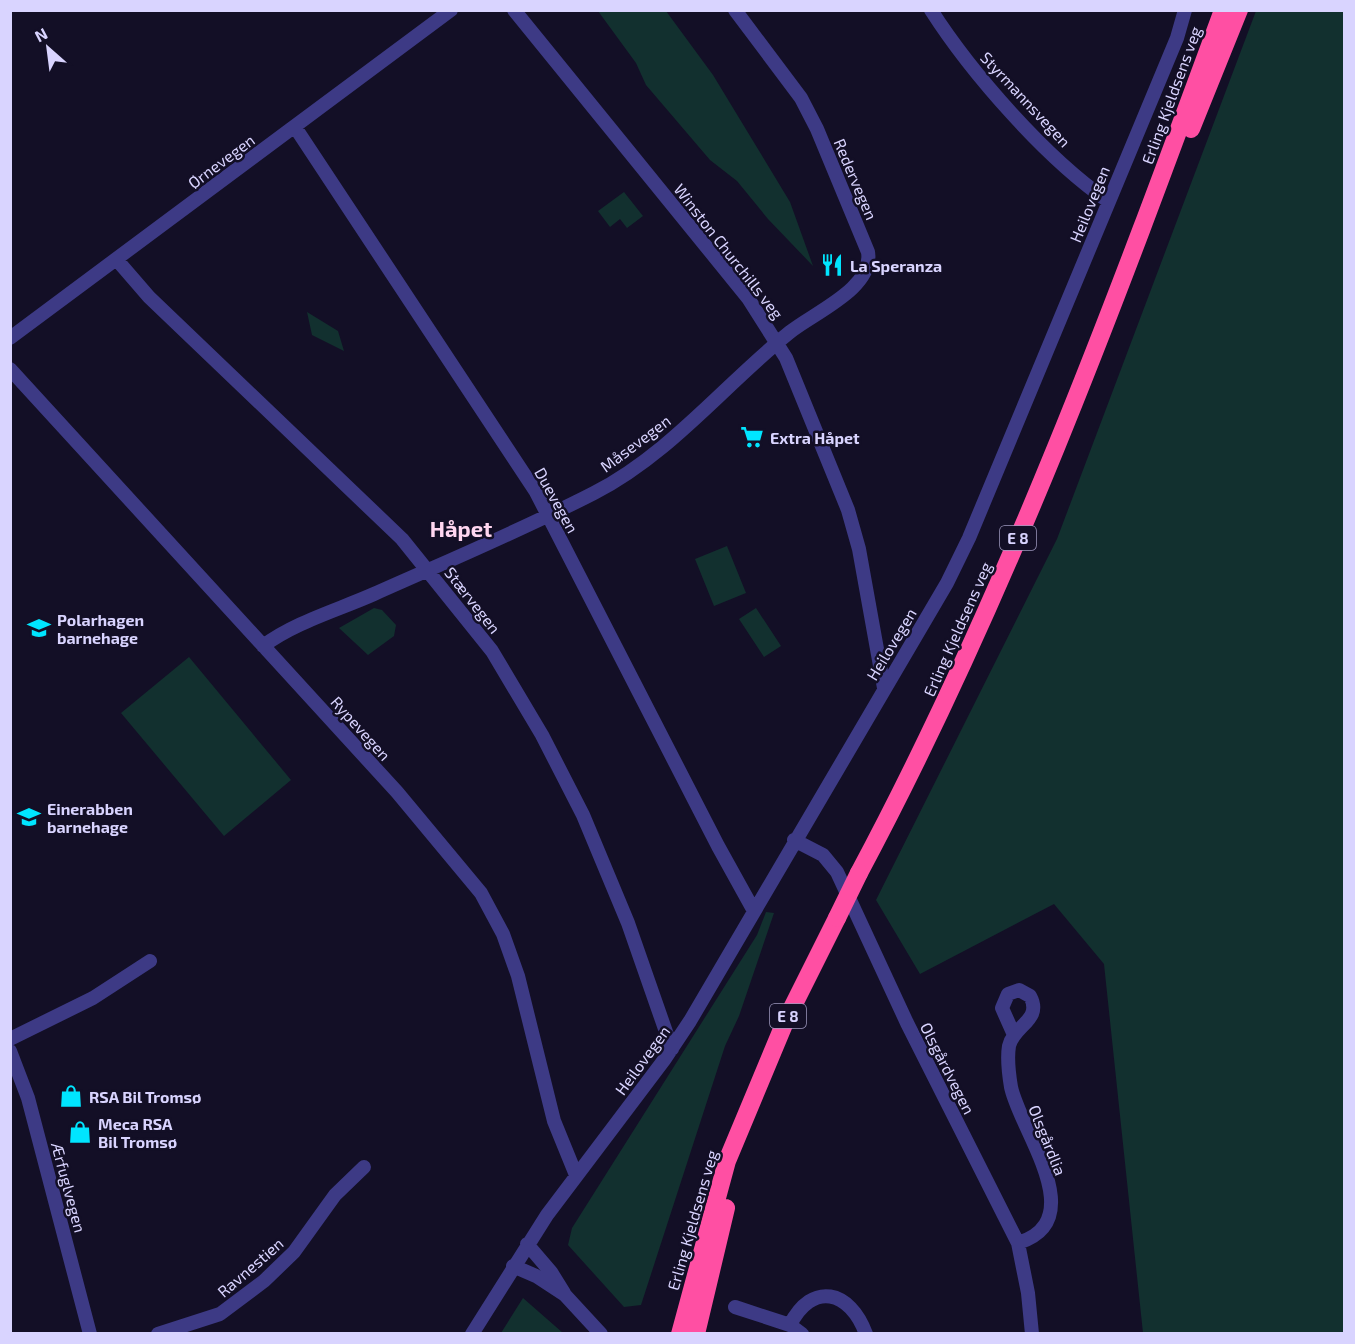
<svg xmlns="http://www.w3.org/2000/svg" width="1355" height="1344" font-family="'Exo 2',sans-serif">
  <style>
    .green { fill: #12302f }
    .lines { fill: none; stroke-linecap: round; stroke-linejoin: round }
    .street { stroke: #3d3a85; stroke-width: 14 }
    .highway { stroke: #ff4fa3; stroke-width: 18 }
    .highway-bridge { stroke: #ff4fa3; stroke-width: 18 }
    .labels { text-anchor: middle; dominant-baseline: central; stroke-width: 5; stroke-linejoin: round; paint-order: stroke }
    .shield { fill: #130f26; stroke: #9e99be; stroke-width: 1.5 }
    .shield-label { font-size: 15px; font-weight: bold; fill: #d9d4ff }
    .street-label { font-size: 16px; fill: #d9d4ff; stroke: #130f26 }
    .poi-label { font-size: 16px; font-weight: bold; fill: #d9d4ff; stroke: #130f26; text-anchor: start }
    .district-label { font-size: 22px; font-weight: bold; fill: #ffd6f0; stroke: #130f26 }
  </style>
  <rect width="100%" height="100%" fill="#130f26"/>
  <path class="green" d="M 666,11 L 713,75 L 790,202 L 813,266 L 768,219 L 737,181 L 710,160 L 646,85 L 636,63 L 598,11 Z
    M 1256,11 L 1344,11 L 1344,1333 L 1143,1333 L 1104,964 L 1054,904 L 920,974 L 876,900 L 1057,539 Z
    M 624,192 L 643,216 L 627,228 L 620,219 L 610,227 L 598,211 Z
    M 307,312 L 338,331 L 344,351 L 312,335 Z
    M 727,546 L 746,593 L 714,606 L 695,559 Z
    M 374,608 L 382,610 L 396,625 L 394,636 L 368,655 L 339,628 Z
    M 756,608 L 781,646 L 764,657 L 739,619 Z
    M 189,657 L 291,780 L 224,836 L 121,713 Z
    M 766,912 L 774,913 L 739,1016 L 725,1046 L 641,1305 L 624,1307 L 568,1245 L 572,1228 L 757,935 Z
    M 523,1298 L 563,1333 L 501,1333 Z"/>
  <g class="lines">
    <path class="street" d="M 514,10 L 748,298 L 786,358 L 848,510 L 859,549 L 884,688
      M 931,10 C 972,74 1046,158 1108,201
      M 295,127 L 536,492 L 718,846 L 754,911
      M 117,260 L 149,297 L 402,539 L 492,651 L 542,735 L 583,815 L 628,923 L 672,1049
      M 10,338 L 451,10
      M 10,369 L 397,792 L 481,893 L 503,934 L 518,976 L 554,1121 L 576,1175
      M 263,646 C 295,622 338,610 374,594 C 448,561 522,530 594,493 C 670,454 724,385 790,332 C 815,312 874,288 868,252 L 817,129 L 801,98 L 735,10
      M 794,840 L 823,855 L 837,872 L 907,1023 L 1018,1243 L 1028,1293 L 1032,1334
      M 1014,1035 L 1002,1008 L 1008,994 L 1019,990 L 1030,996 C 1043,1020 1014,1025 1009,1046 C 1007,1058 1009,1075 1011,1087 C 1020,1131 1092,1220 1018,1243
      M 10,1039 L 93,998 L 150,961
      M 10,1051 L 28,1098 L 90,1334
      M 527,1244 L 551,1272 L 564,1293
      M 513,1266 L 536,1276 L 565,1295 L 601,1334
      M 735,1307 L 790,1325 L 802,1334
      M 790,1325 C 812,1281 850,1290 866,1334
      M 158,1334 L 220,1314 L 264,1281 L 294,1252 L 335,1195 L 364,1167
      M 472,1334 L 547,1215 L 664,1060 L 690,1021 L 947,583 L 969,538 L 1177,38 L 1185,10"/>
    <path class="highway" d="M 1191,129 L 1239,10
      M 859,873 C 1006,598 1115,303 1223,10
      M 680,1334 L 727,1161 L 785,1022 L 837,918
      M 696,1334 L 726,1208"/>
    <path class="highway-bridge" d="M 837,918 L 859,873"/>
  </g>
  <defs>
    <g id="restaurant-bare" transform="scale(1.8)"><path d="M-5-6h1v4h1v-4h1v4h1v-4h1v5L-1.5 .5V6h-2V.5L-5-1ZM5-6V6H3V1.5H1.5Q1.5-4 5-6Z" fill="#00e5ff" stroke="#130f26" stroke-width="2.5" paint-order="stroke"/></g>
    <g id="supermarket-bare" transform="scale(1.8)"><path d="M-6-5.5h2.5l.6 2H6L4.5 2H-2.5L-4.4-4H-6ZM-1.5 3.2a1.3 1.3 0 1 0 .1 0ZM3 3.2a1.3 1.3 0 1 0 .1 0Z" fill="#00e5ff" stroke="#130f26" stroke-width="2.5" paint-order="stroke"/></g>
    <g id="school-bare" transform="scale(1.8)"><path d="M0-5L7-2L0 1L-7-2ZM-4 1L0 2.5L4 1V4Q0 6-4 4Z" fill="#00e5ff" stroke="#130f26" stroke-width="2.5" paint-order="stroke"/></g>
    <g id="shop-bare" transform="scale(1.8)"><path d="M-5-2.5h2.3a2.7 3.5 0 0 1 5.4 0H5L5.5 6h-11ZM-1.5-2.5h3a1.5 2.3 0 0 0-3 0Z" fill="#00e5ff" stroke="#130f26" stroke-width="2.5" paint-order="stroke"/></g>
  </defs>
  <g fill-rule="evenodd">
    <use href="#restaurant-bare" x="832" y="265"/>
    <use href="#supermarket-bare" x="752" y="437"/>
    <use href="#school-bare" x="39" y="628"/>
    <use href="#school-bare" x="29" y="817"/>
    <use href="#shop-bare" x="71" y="1096"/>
    <use href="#shop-bare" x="80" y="1132"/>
  </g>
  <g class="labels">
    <g class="shield">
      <rect x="1000" y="526" width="36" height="24" rx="4.5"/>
      <rect x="770" y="1004" width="36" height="24" rx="4.5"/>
    </g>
    <g class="shield-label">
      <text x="1018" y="538">E 8</text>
      <text x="788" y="1016">E 8</text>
    </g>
    <g class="street-label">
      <text transform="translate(1171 95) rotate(-70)">Erling Kjeldsens veg</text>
      <text transform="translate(1026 99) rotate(47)">Styrmannsvegen</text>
      <text transform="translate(221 161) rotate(-37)">Ørnevegen</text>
      <text transform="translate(856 179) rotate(67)">Redervegen</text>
      <text transform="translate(1089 204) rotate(-68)">Heilovegen</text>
      <text transform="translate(729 251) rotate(52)">Winston Churchills veg</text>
      <text transform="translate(635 443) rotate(-37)">Måsevegen</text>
      <text transform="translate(557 500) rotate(61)">Duevegen</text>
      <text transform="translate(473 600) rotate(52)">Stærvegen</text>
      <text transform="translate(957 629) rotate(-66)">Erling Kjeldsens veg</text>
      <text transform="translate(891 644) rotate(-59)">Heilovegen</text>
      <text transform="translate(361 728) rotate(48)">Rypevegen</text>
      <text transform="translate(642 1060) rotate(-54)">Heilovegen</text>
      <text transform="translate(948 1068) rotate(63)">Olsgårdvegen</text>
      <text transform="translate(1048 1140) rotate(68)">Olsgårdlia</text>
      <text transform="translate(69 1187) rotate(75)">Ærfuglvegen</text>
      <text transform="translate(692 1220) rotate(-74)">Erling Kjeldsens veg</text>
      <text transform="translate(250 1267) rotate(-41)">Ravnestien</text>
    </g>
    <g class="poi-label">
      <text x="850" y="265">La Speranza</text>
      <text x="770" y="437">Extra Håpet</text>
      <text x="57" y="619">Polarhagen<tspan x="57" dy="18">barnehage</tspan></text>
      <text x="47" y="808">Einerabben<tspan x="47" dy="18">barnehage</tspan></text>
      <text x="89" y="1096">RSA Bil Tromsø</text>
      <text x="98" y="1123">Meca RSA<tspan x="98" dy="18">Bil Tromsø</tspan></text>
    </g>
    <g class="district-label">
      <text x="461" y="528">Håpet</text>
    </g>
  </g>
  <rect width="1355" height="1344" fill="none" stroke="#d9d4ff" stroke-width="24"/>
  <g transform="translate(48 48) rotate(332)" stroke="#130f26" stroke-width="4.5" paint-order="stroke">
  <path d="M0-4.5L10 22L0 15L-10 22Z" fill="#d9d4ff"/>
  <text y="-9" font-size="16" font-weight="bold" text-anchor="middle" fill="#d9d4ff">N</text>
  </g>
</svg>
